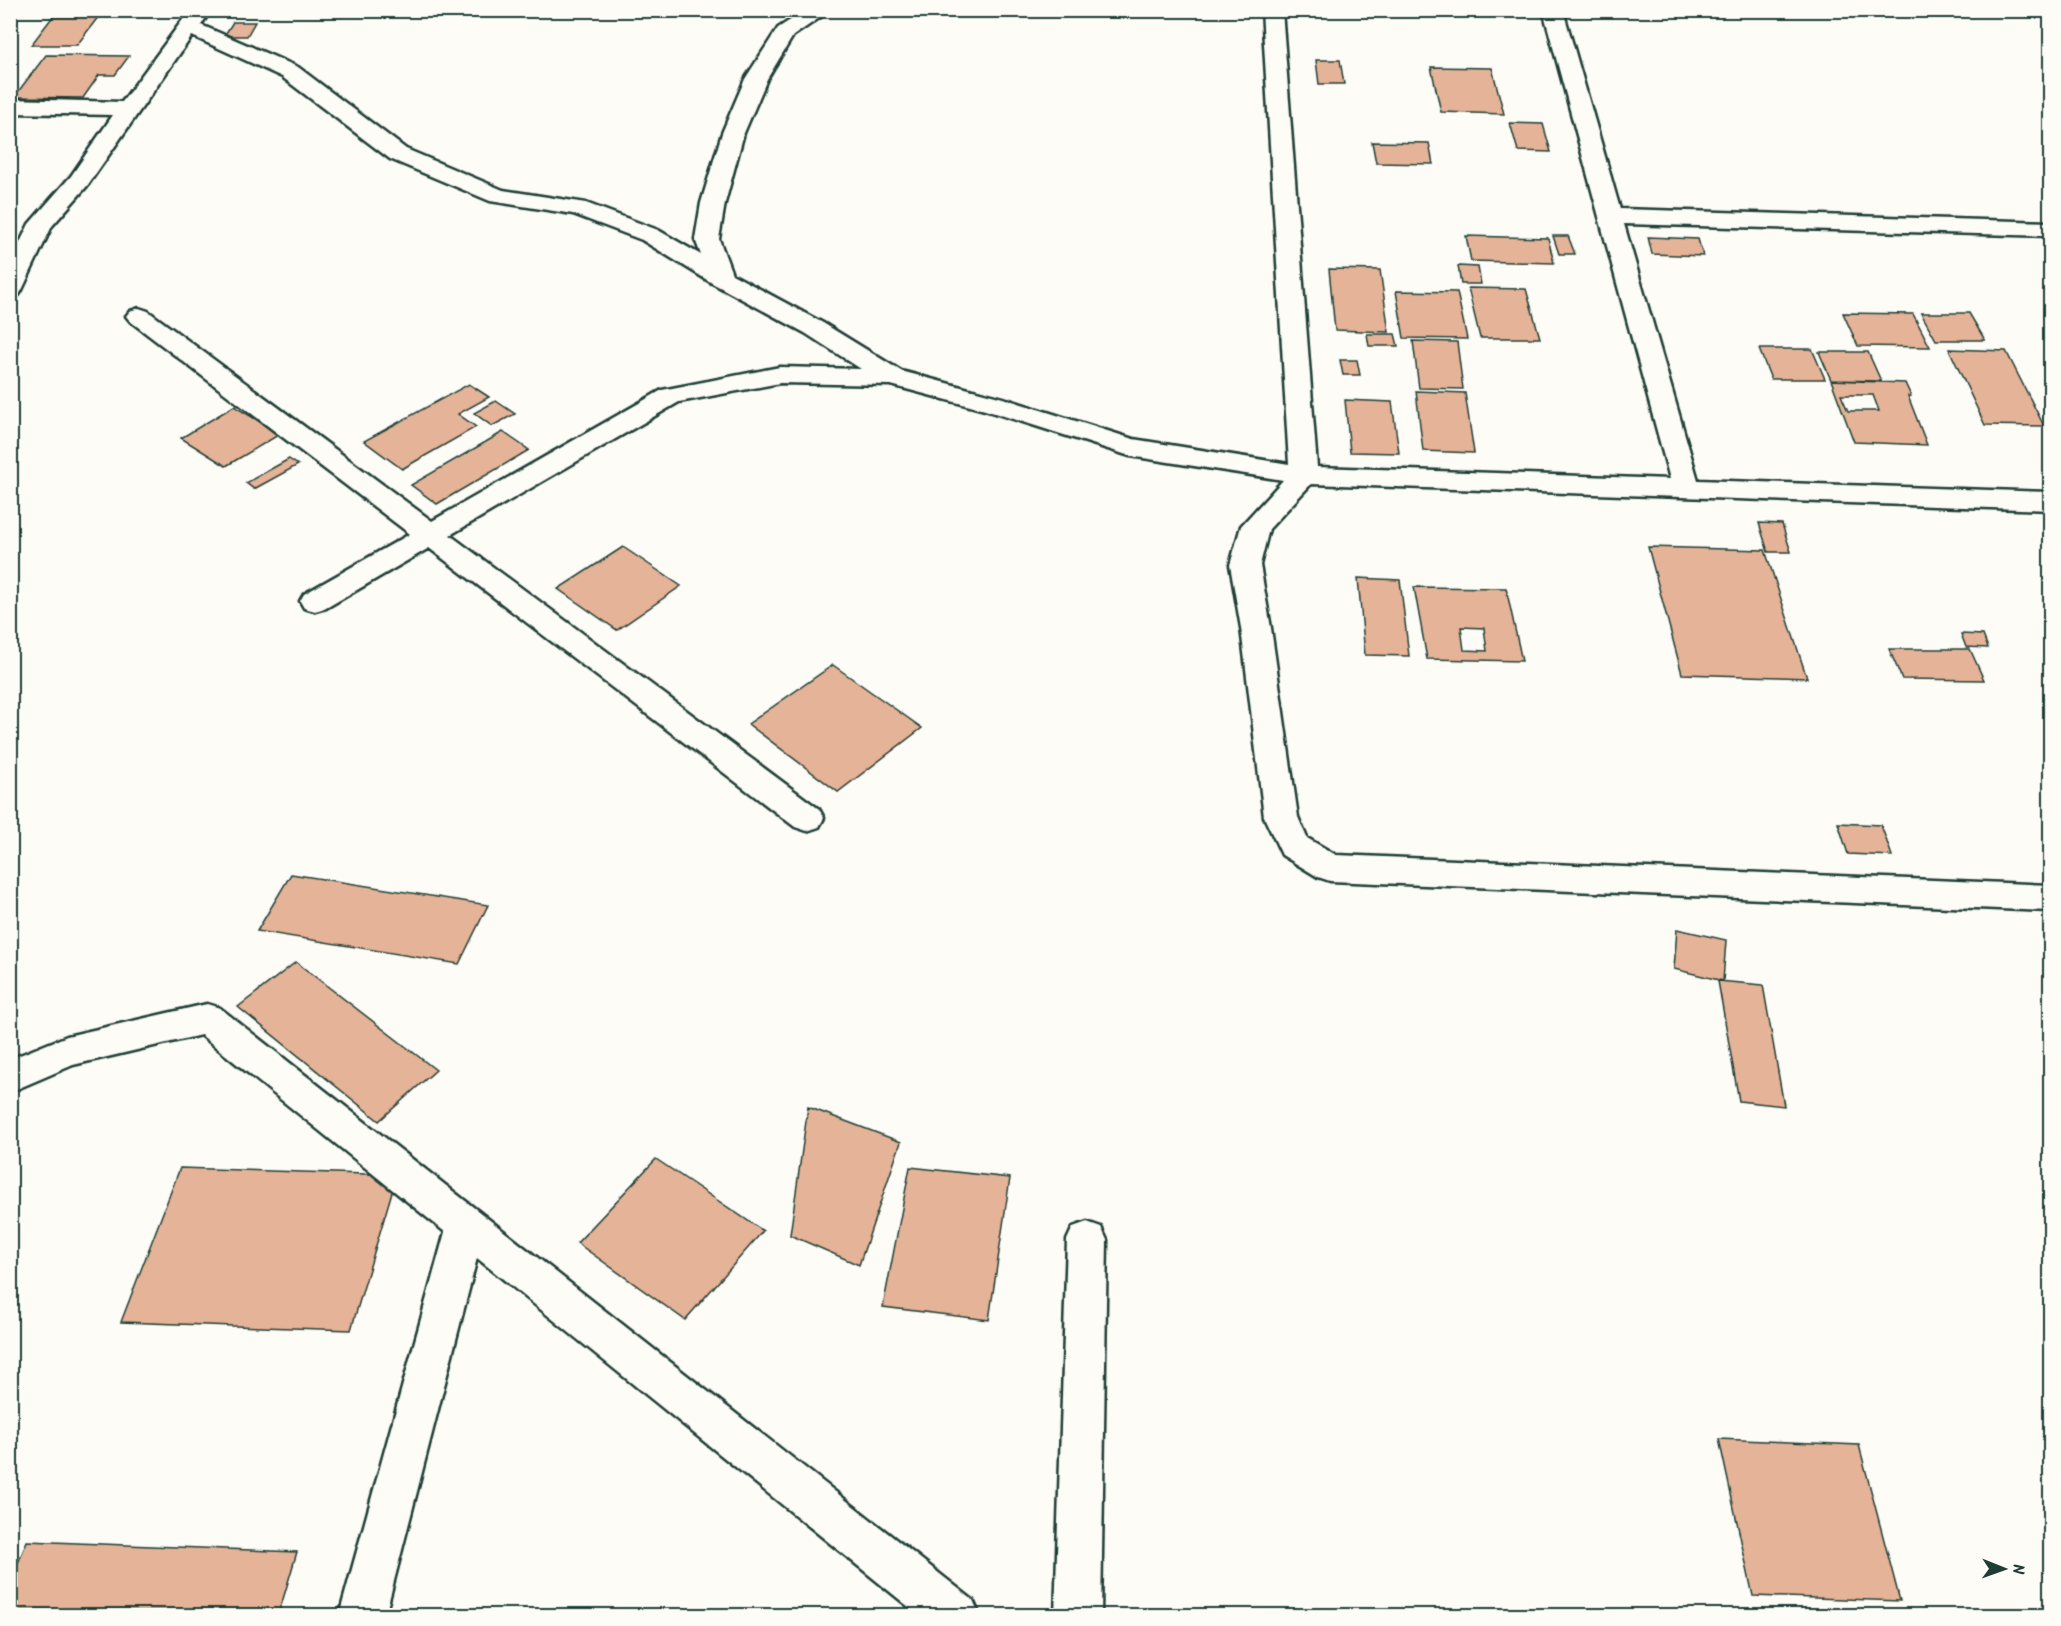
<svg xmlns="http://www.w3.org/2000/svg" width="2061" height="1626" font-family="Kalam,sans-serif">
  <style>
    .building { fill: #e5b397; stroke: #1f3d34; stroke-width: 1.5; fill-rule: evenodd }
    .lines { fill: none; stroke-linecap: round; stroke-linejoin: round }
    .street-casing { stroke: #1f3d34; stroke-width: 5 }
    .street { fill: #fdfcf7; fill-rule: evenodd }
  </style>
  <rect width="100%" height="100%" fill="#fdfcf7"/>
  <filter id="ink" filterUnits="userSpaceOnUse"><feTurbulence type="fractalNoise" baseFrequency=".0167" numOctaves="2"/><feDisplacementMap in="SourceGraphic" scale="12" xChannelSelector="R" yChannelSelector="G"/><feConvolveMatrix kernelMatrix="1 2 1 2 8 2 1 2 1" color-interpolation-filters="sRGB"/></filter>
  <g filter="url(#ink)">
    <path class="building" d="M 57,11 L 102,12 L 77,45 L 31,45 Z
      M 233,22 L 255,22 L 247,36 L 224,36 Z
      M 46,55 L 129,56 L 115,75 L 99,75 L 83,98 L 14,97 Z
      M 1316,60 L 1340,60 L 1344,84 L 1319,84 Z
      M 1431,67 L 1492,68 L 1504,114 L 1441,112 Z
      M 1510,123 L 1543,124 L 1551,152 L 1518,151 Z
      M 1372,142 L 1429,143 L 1433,164 L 1376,163 Z
      M 1466,236 L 1548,238 L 1554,263 L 1471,261 Z
      M 1553,236 L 1568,236 L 1575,254 L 1559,254 Z
      M 1648,237 L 1698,239 L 1703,256 L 1652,254 Z
      M 1458,266 L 1478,267 L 1481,284 L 1461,284 Z
      M 1329,269 L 1380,270 L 1389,332 L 1335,330 Z
      M 1468,288 L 1526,289 L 1540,338 L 1480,338 Z
      M 1396,291 L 1457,292 L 1467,339 L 1404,338 Z
      M 1843,313 L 1913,314 L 1930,347 L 1858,346 Z
      M 1921,313 L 1969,313 L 1985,340 L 1936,340 Z
      M 1367,334 L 1395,334 L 1398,346 L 1369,346 Z
      M 1413,341 L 1457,342 L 1463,389 L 1419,388 Z
      M 1759,349 L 1812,349 L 1825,379 L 1771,379 Z
      M 1949,349 L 2006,351 L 2044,426 L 1985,425 Z
      M 1819,352 L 1868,352 L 1881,381 L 1831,380 Z
      M 1340,360 L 1357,360 L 1360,375 L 1343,375 Z
      M 1831,380 L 1905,383 L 1911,396 L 1908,396 L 1927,445 L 1854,442 ZM 1841,395 L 1873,395 L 1879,411 L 1848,411 Z
      M 469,384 L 489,397 L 458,414 L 476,427 L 402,469 L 364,441 Z
      M 1416,391 L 1465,393 L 1474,453 L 1423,451 Z
      M 1345,400 L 1392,402 L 1399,453 L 1350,452 Z
      M 496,401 L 515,414 L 492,426 L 474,413 Z
      M 234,406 L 280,434 L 226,466 L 181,438 Z
      M 503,432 L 529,450 L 437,504 L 411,485 Z
      M 289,459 L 298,465 L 254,489 L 246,483 Z
      M 1759,523 L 1782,524 L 1791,552 L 1768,552 Z
      M 623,547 L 681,586 L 617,630 L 558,589 Z
      M 1648,547 L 1765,550 L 1807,678 L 1682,674 Z
      M 1358,578 L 1400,580 L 1409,656 L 1365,655 Z
      M 1414,587 L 1506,588 L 1522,661 L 1427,659 ZM 1461,627 L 1484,628 L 1487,651 L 1464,650 Z
      M 1961,634 L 1983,635 L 1988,648 L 1966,647 Z
      M 1889,649 L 1970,649 L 1984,680 L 1902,679 Z
      M 833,665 L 922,728 L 838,792 L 748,724 Z
      M 1838,823 L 1881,825 L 1892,856 L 1848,854 Z
      M 291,874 L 488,905 L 459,964 L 257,931 Z
      M 1677,929 L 1726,940 L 1723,981 L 1674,969 Z
      M 296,962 L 436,1070 L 379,1121 L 238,1007 Z
      M 1718,981 L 1763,985 L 1784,1106 L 1739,1101 Z
      M 808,1107 L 901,1142 L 859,1265 L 790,1235 Z
      M 656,1159 L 763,1231 L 685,1320 L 577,1243 Z
      M 910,1167 L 1010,1178 L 989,1320 L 883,1307 Z
      M 180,1168 L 397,1175 L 351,1330 L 121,1322 Z
      M 1719,1439 L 1859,1445 L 1900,1601 L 1753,1596 Z
      M 27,1541 L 297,1552 L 278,1616 L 10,1616 L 10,1583 Z"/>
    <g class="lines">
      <g class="street-casing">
        <path id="street" d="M 190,10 L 211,10 L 201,25 L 298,67 L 406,149 L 503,190 L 586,203 L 658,230 L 701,255 L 695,239 L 701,203 L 722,133 L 745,79 L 778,28 L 806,10 L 831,10 L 793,36 L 767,79 L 744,133 L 725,203 L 719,239 L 732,274 L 823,323 L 901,371 L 1003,398 L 1133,439 L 1289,464 L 1262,10 L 1282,10 L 1317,467 L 1670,479 L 1543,10 L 1563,10 L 1620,209 L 2050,222 L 2050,236 L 1624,224 L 1698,480 L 2050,492 L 2050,510 L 1311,484 L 1269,529 L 1260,565 L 1271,628 L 1298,817 L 1307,838 L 1336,855 L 2050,885 L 2050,911 L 1330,881 L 1318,877 L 1282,855 L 1264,817 L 1241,628 L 1230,565 L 1241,526 L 1283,480 L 1130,456 L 985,410 L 891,385 L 780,383 L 679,402 L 450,535 L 819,809 L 824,818 L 819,827 L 807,831 L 795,827 L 429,548 L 326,608 L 315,611 L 304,608 L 300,601 L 304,594 L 410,534 L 130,321 L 126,316 L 130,311 L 139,308 L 148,311 L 432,521 L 662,390 L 780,367 L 861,369 L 805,333 L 712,283 L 642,240 L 573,214 L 490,201 L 390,159 L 282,77 L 192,36 L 87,186 L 52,226 L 22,290 L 19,295 L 10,297 L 10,263 L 29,224 L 71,176 L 113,115 L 10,113 L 10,99 L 122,102 Z
          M 207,1004 L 220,1008 L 973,1600 L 980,1616 L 920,1616 L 477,1258 L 385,1616 L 339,1616 L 445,1232 L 201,1035 L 73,1065 L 10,1092 L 10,1059 L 67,1036 Z
          M 1087,1222 L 1101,1227 L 1107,1240 L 1101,1616 L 1055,1616 L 1067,1240 L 1073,1227 Z"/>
      </g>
      <use href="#street" class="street"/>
    </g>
  </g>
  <rect width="2061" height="1626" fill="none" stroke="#fdfcf7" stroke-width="36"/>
  <rect x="18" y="18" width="2025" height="1590" fill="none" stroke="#1f3d34" stroke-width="2" filter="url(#ink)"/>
  <g transform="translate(2004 1569) rotate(91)" stroke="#fdfcf7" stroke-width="4.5" paint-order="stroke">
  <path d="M0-4.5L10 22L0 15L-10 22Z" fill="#1f3d34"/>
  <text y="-9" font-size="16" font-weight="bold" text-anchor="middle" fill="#1f3d34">N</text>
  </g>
</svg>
